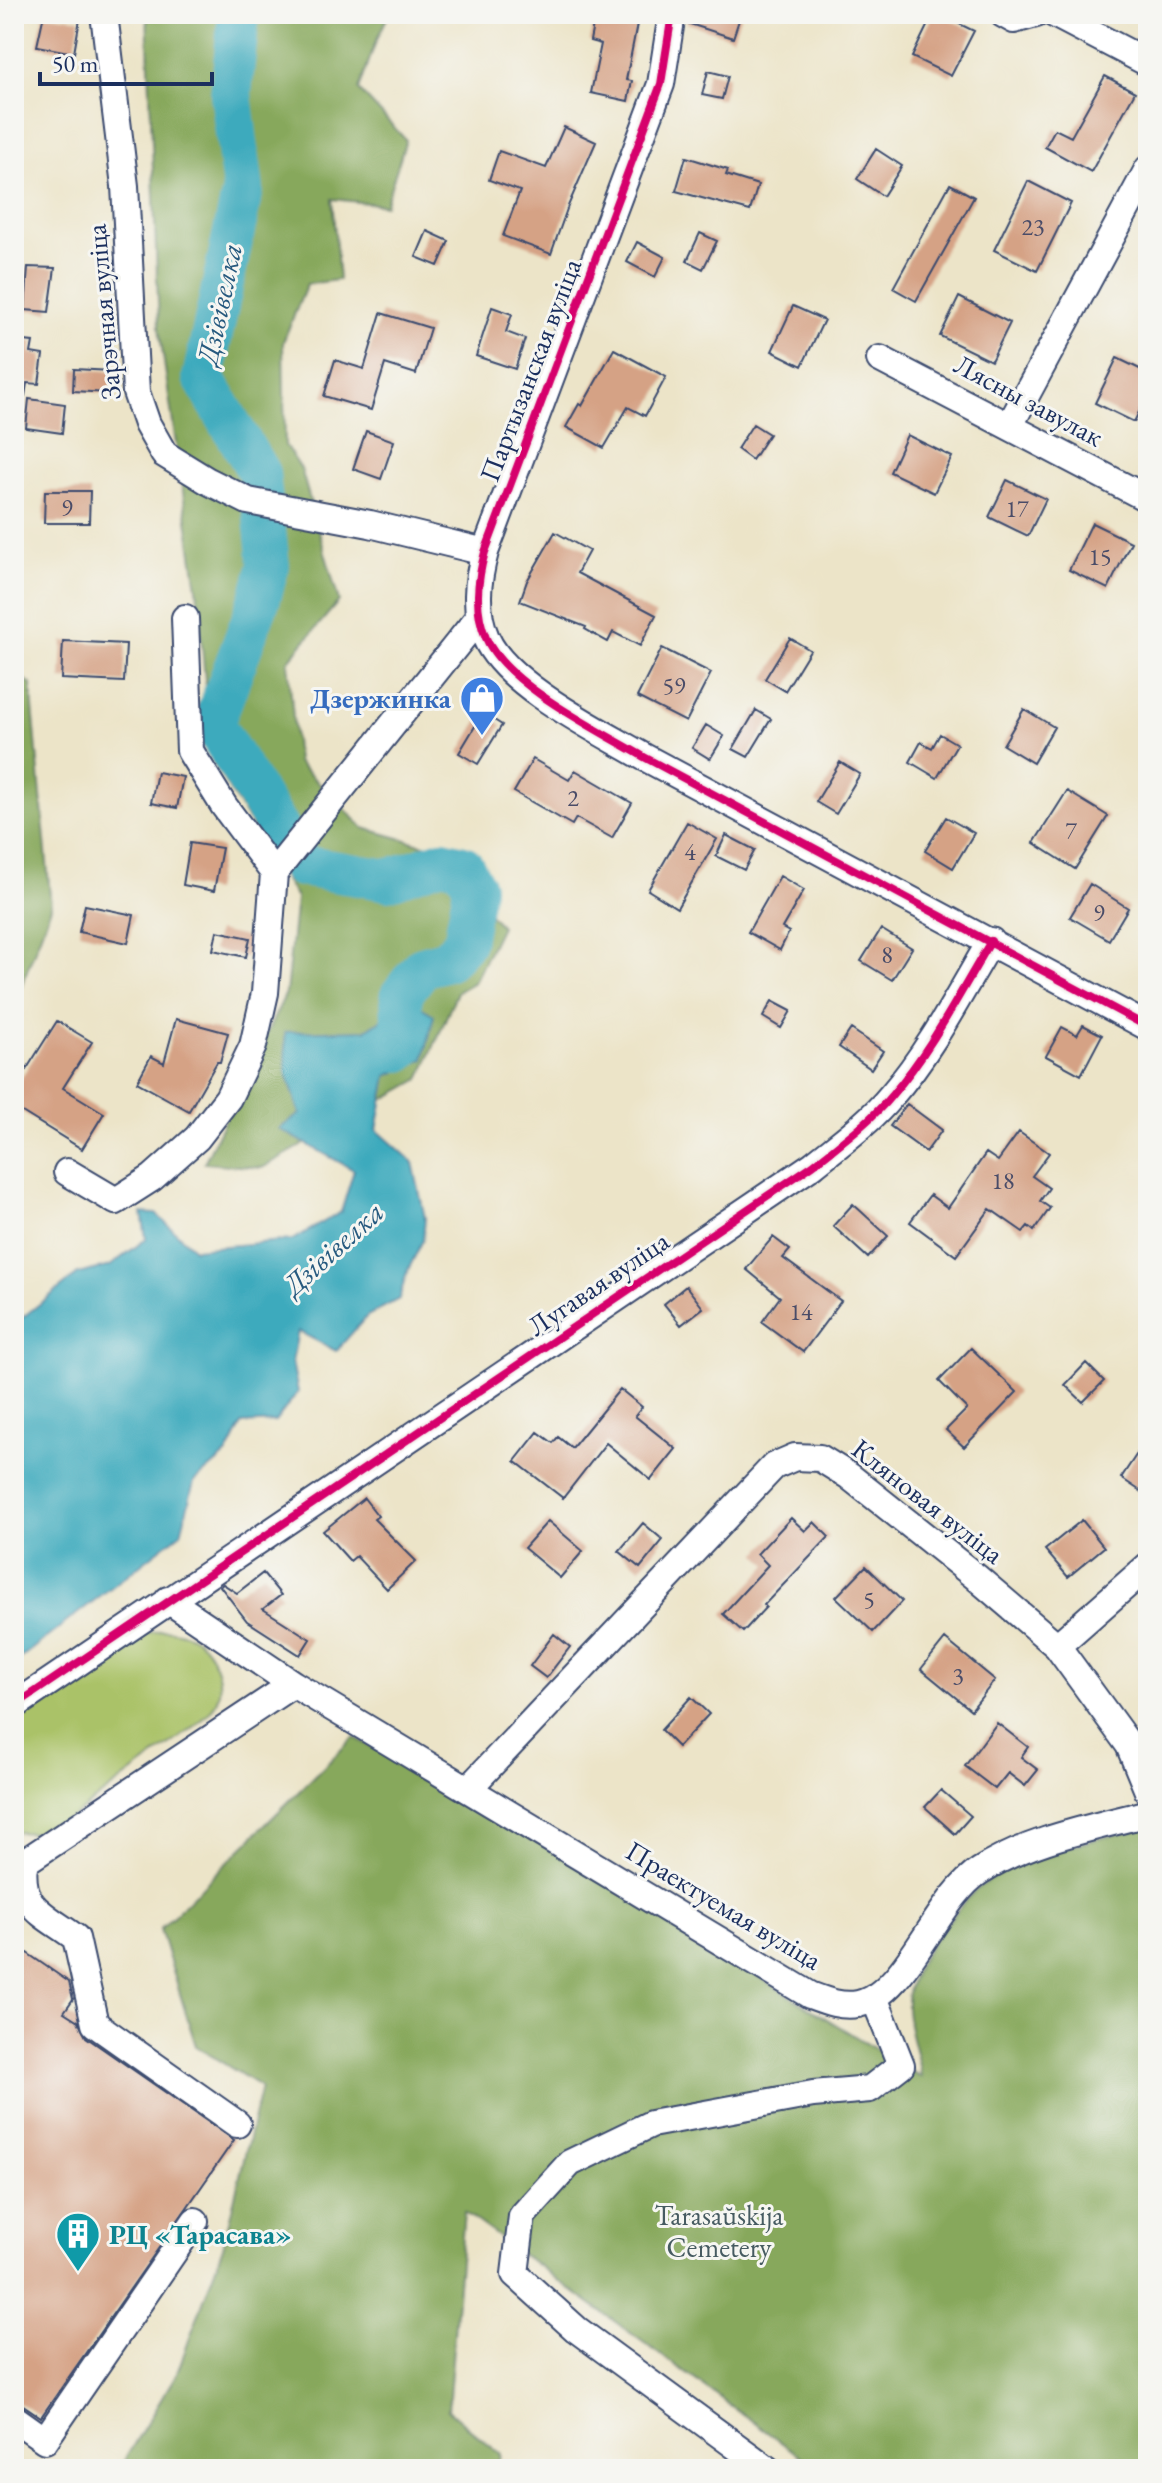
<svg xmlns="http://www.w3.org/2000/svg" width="1162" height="2483" font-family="'EB Garamond',serif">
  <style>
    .green { fill: #aac268; stroke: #627863; stroke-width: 2 }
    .forest { fill: #87a85c; stroke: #516c5d; stroke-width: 2 }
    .water { fill: #3eaabd; stroke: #2c6c8e; stroke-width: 2 }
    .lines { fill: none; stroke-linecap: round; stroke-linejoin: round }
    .river { stroke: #3eaabd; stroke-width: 42 }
    .building { fill: #d5a285 }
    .minor-casing { stroke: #3a4a6e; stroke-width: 30 }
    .minor { stroke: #fff; stroke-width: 26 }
    .cycleway-casing { stroke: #f6f6f2; stroke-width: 13 }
    .cycleway { stroke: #d6006c; stroke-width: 8 }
    .labels { text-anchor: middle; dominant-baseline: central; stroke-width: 6; stroke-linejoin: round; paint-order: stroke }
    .number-label { font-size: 24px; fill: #4a4c68 }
    .street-label { font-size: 28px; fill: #1b2f5e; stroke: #f6f6f2 }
    .shop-label { font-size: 28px; font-weight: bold; fill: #366cbe; stroke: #f6f6f2; text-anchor: end }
    .park-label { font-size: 28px; fill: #465b61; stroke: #f6f6f2 }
    .culture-label { font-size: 28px; font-weight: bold; fill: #0d838f; stroke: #f6f6f2; text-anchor: start }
    .water-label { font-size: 30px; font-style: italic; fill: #275a7f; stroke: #f6f6f2 }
  </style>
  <rect width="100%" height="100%" fill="#f6f6f2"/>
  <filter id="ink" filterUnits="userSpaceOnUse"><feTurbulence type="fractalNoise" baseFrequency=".0125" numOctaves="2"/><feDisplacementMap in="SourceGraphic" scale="16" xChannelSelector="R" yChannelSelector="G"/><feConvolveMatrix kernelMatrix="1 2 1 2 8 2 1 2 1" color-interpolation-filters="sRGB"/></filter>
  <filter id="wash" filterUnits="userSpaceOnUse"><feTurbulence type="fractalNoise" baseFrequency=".006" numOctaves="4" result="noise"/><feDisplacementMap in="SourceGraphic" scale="32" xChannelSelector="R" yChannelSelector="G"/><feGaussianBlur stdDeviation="1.8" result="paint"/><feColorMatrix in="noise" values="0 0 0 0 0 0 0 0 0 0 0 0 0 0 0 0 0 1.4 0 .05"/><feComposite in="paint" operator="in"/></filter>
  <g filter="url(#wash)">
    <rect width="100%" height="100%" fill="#ece4c8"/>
    <path class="green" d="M 162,1630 C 184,1631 201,1636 212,1658 C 219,1672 223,1689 215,1704 C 206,1722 175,1740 160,1752 C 125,1778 91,1803 56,1829 L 39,1833 L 14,1832 L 14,1720 L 139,1635 Z"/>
    <path class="forest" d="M 147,14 L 389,14 L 376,41 L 359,90 L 406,140 L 385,205 L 332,199 L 339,280 L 307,284 L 283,342 L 285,445 L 301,469 L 339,601 L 288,661 L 297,762 L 364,828 L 424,845 L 501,926 L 474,982 L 457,992 L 420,1079 L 262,1168 L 204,1163 L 286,993 L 296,898 L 212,761 L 197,588 L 159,328 Z
      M 14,673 L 31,684 L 51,907 L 14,1005 Z
      M 354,1737 L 505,1820 L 921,2077 C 918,2051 901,2016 909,1988 C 915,1965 931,1944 945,1925 C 957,1912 968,1895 982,1885 C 1024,1853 1097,1839 1148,1827 L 1148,2469 L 818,2469 L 464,2212 L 448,2410 L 501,2455 L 498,2469 L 119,2469 L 177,2373 L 223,2247 L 261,2087 L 196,2046 L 160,1929 Z"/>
    <path class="water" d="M 401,995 L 434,1015 L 424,1059 L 387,1076 L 377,1130 L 413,1162 L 425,1218 L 423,1240 L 407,1272 L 399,1299 L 367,1316 L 336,1351 L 298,1331 L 292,1362 L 298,1392 L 275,1422 L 242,1424 L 227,1454 L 194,1482 L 181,1533 L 14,1663 L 14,1324 L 78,1274 L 110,1266 L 146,1239 L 142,1213 L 156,1214 L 194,1249 L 292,1240 L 341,1212 L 354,1170 L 279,1129 L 300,1114 L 286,1071 L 285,1032 L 366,1030 L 384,1018 Z"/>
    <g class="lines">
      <path class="river" d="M 239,14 L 231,94 L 243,189 L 203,377 L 259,473 L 269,565 L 260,598 L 213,724 L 284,838
        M 296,858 L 301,866 L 388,880 L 442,861 L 463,866 L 474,887 L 464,942 L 447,960 L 422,967 L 401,995 L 403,1048 L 400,1051"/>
    </g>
    <g id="blocks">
      <path class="building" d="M 44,14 L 80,19 L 74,53 L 37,46 Z
        M 595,14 L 639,14 L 626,80 L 632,81 L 628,101 L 591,93 L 601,44 L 590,41 Z
        M 688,14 L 741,14 L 733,38 L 687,23 Z
        M 933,14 L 939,14 L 974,31 L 951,76 L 912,57 Z
        M 708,71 L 728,76 L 722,99 L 702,95 Z
        M 1105,76 L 1135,92 L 1091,172 L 1045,147 L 1055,129 L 1071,137 Z
        M 564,127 L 596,142 L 568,206 L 551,254 L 503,236 L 520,191 L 489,180 L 499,151 L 546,168 Z
        M 876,149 L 902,166 L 883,196 L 857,179 Z
        M 686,157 L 728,170 L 726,175 L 758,185 L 750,211 L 676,191 Z
        M 1028,181 L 1071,203 L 1037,271 L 994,250 Z
        M 950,184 L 974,197 L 916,301 L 893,288 Z
        M 427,231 L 449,241 L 438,266 L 416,257 Z
        M 700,233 L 717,241 L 703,269 L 687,261 Z
        M 637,242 L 665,257 L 655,277 L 627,262 Z
        M 28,267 L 55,268 L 49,312 L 25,310 Z
        M 959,297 L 1010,323 L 991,361 L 940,336 Z
        M 793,306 L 824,320 L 802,366 L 772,351 Z
        M 492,307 L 512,314 L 506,332 L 525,339 L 515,369 L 476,356 Z
        M 381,313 L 430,328 L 416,374 L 385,364 L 371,410 L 324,396 L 335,360 L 364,369 Z
        M 14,340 L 33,342 L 31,353 L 43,355 L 39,384 L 27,383 L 25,396 L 14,395 Z
        M 614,349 L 666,377 L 645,416 L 628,407 L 604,448 L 566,427 L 579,404 L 582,406 Z
        M 1117,358 L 1148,373 L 1148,394 L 1134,422 L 1095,403 Z
        M 74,369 L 112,371 L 110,393 L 73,391 Z
        M 29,399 L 65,404 L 62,433 L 26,428 Z
        M 753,424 L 769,434 L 752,460 L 737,449 Z
        M 366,431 L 394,441 L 381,479 L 353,469 Z
        M 907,435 L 952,457 L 934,493 L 890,472 Z
        M 1007,480 L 1046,499 L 1028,536 L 989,517 Z
        M 45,491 L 90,491 L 89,523 L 44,523 Z
        M 1092,523 L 1131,542 L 1108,589 L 1069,570 Z
        M 555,532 L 589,551 L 577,573 L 656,615 L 640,646 L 613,632 L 608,642 L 585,629 L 586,627 L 520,601 L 527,581 Z
        M 790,638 L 810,650 L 785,691 L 765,679 Z
        M 63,641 L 126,644 L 124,682 L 61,679 Z
        M 662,648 L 711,673 L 686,722 L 637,697 Z
        M 1024,709 L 1054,727 L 1033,763 L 1003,745 Z
        M 756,710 L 771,719 L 748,757 L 733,749 Z
        M 483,713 L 502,725 L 478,764 L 459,753 Z
        M 706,725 L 724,736 L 710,759 L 692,748 Z
        M 940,734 L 957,744 L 937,778 L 910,762 L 921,742 L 932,748 Z
        M 533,759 L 569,780 L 575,770 L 632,803 L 612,838 L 576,818 L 572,825 L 514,792 Z
        M 840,762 L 860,774 L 836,814 L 816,802 Z
        M 157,772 L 183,777 L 177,808 L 151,803 Z
        M 1067,791 L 1108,816 L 1075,869 L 1034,843 Z
        M 946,817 L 974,833 L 953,868 L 925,851 Z
        M 687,822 L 717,839 L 677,908 L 648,890 Z
        M 726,835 L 755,850 L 744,870 L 716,856 Z
        M 190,843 L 222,848 L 214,891 L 183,885 Z
        M 780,876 L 804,890 L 782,928 L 789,932 L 780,950 L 748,932 Z
        M 1090,884 L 1128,908 L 1109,940 L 1070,917 Z
        M 85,905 L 134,915 L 128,943 L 79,932 Z
        M 881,929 L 912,948 L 892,980 L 861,961 Z
        M 217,931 L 250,938 L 246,957 L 213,950 Z
        M 772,1001 L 791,1011 L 781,1028 L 763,1017 Z
        M 176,1019 L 228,1033 L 220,1062 L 217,1062 L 189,1111 L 137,1082 L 151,1056 L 164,1063 Z
        M 57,1021 L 92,1042 L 63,1088 L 104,1113 L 82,1149 L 14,1107 L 14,1089 Z
        M 1083,1025 L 1102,1035 L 1081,1075 L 1046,1056 L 1062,1027 L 1077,1035 Z
        M 851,1029 L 883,1051 L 871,1069 L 839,1047 Z
        M 907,1104 L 942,1130 L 926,1152 L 890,1126 Z
        M 1019,1132 L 1049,1153 L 1032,1176 L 1049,1188 L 1040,1201 L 1050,1208 L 1034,1231 L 1028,1226 L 1023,1232 L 990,1209 L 956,1256 L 910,1222 L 930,1195 L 948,1208 L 986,1153 L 998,1161 Z
        M 853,1204 L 888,1236 L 868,1258 L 833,1226 Z
        M 773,1237 L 790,1250 L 783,1258 L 841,1301 L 803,1352 L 762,1322 L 780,1297 L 746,1269 Z
        M 686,1286 L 703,1308 L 681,1325 L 664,1304 Z
        M 971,1348 L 1017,1392 L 964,1447 L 946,1430 L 967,1409 L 939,1381 Z
        M 1086,1363 L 1104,1381 L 1083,1402 L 1065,1385 Z
        M 620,1389 L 642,1407 L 635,1416 L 676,1449 L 651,1480 L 606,1443 L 563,1498 L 515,1461 L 538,1432 L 553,1443 L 558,1437 L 572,1448 Z
        M 1148,1437 L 1148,1496 L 1121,1478 Z
        M 364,1498 L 378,1516 L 374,1519 L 416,1561 L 387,1589 L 356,1556 L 350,1561 L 323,1531 Z
        M 791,1518 L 805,1531 L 814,1522 L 829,1537 L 764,1605 L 766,1607 L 743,1632 L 723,1614 L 768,1565 L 757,1554 Z
        M 1082,1520 L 1104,1547 L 1068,1577 L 1045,1550 Z
        M 548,1521 L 583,1551 L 560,1578 L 524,1548 Z
        M 643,1523 L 663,1540 L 640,1568 L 619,1551 Z
        M 866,1566 L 902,1601 L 873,1632 L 836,1597 Z
        M 263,1573 L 281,1595 L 263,1609 L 310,1639 L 300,1655 L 247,1621 L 220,1586 L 223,1584 L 237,1593 Z
        M 554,1634 L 570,1647 L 546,1678 L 530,1666 Z
        M 945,1639 L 995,1680 L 971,1710 L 921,1669 Z
        M 691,1697 L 709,1714 L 678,1747 L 661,1730 Z
        M 997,1723 L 1028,1747 L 1021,1757 L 1038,1770 L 1025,1786 L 1008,1773 L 995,1789 L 965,1766 Z
        M 941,1790 L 971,1816 L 955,1834 L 925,1807 Z
        M 14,1944 L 69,1982 L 73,1999 L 64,2012 L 78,2021 L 86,2037 L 234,2140 L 41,2417 L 23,2405 L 14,2402 Z"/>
    </g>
  </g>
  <g filter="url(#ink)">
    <use href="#blocks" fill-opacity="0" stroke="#3a4a6e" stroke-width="2"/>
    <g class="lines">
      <g class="minor-casing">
        <path id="minor" d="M 104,14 L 125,186 L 136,392 L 147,424 L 164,454 L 208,481 L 248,501 L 370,524 L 485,552
          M 672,14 L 661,84 L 485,552 C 477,581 474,610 486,638 C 506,685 600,731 644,757 L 1148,1027
          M 1003,14 L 1014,20 L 1036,14
          M 1054,14 L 1148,63
          M 880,359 L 1148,499
          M 1010,425 L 1148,169
          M 185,618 L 190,751 L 224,806 L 274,873
          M 67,1172 L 116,1201 L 152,1178 L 197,1138 L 228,1098 L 253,1046 L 265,993 L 274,873 L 479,617
          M 168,1600 L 293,1684 L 810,1995 C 826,2001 841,2007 858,2004 C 906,1995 937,1898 980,1871 C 1030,1839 1092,1828 1148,1813
          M 1057,1646 L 1148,1566
          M 14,1706 L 813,1165 C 840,1143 869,1123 891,1096 C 931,1050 960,993 991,941
          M 469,1788 L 774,1466 L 795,1457 L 820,1458 L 849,1476 L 976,1577 L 1057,1646 L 1129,1745 L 1148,1791
          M 24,1863 C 19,1909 43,1913 76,1938 L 95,2024 L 237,2124
          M 14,1869 L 293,1684
          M 14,2418 L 45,2440 L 195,2221
          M 767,2469 L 576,2329 L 515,2274 L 522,2216 L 570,2163 L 651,2124 L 813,2094 L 870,2089 L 901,2065 L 874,1997"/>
      </g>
      <use href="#minor" class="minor"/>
      <g class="cycleway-casing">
        <path id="cycleway" d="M 672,14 L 661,84 L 485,552 C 477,581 474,610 486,638 C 506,685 600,731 644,757 L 1148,1027
          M 14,1706 L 813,1165 C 840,1143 869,1123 891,1096 C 931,1050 960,993 991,941"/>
      </g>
      <use href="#cycleway" class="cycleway"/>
    </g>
  </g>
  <defs>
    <g id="shop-pin" transform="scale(2.3)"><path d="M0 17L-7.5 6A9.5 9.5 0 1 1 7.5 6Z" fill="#3f7fe0" stroke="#f6f6f2"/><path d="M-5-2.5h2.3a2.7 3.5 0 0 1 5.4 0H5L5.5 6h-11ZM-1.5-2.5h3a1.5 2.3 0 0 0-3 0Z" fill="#fff"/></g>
    <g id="building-pin" transform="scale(2.3)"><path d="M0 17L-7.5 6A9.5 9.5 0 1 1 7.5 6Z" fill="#0f9aa8" stroke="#f6f6f2"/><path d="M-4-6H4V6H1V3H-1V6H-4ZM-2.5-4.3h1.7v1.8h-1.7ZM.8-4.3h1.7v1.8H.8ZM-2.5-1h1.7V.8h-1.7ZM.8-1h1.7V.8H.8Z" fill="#fff"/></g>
  </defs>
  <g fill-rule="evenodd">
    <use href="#shop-pin" x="482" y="698"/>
    <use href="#building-pin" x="78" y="2234"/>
  </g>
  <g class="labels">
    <g class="number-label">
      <text x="1033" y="226">23</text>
      <text x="67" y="507">9</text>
      <text x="1017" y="508">17</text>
      <text x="1100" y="556">15</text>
      <text x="674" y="685">59</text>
      <text x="573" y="797">2</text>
      <text x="1071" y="830">7</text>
      <text x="690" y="851">4</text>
      <text x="1099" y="912">9</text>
      <text x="887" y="954">8</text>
      <text x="1003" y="1180">18</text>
      <text x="801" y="1311">14</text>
      <text x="869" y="1599">5</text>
      <text x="958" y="1675">3</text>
    </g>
    <g class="street-label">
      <text transform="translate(103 312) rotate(-95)">Зарэчная вуліца</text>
      <text transform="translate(530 370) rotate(-69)">Партызанская вуліца</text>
      <text transform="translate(1029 400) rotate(28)">Лясны завулак</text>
      <text transform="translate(598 1283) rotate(-34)">Лугавая вуліца</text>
      <text transform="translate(928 1501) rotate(38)">Кляновая вуліца</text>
      <text transform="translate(724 1905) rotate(31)">Праектуемая вуліца</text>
    </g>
    <g class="shop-label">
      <text x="451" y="698">Дзержинка</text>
    </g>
    <g class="park-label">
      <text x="719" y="2215">Tarasaŭskija<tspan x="719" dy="32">Cemetery</tspan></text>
    </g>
    <g class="culture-label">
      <text x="109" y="2234">РЦ «Тарасава»</text>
    </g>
    <g class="water-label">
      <text transform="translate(219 304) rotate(-78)">Дзівівелка</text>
      <text transform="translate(333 1248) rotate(-42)">Дзівівелка</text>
    </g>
  </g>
  <rect width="1162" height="2483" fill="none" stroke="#f6f6f2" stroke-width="48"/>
  <path d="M40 72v12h172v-12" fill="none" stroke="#1b2f5e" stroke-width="4"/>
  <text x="52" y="72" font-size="24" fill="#1b2f5e" stroke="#f6f6f2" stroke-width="6" paint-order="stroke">50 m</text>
</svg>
